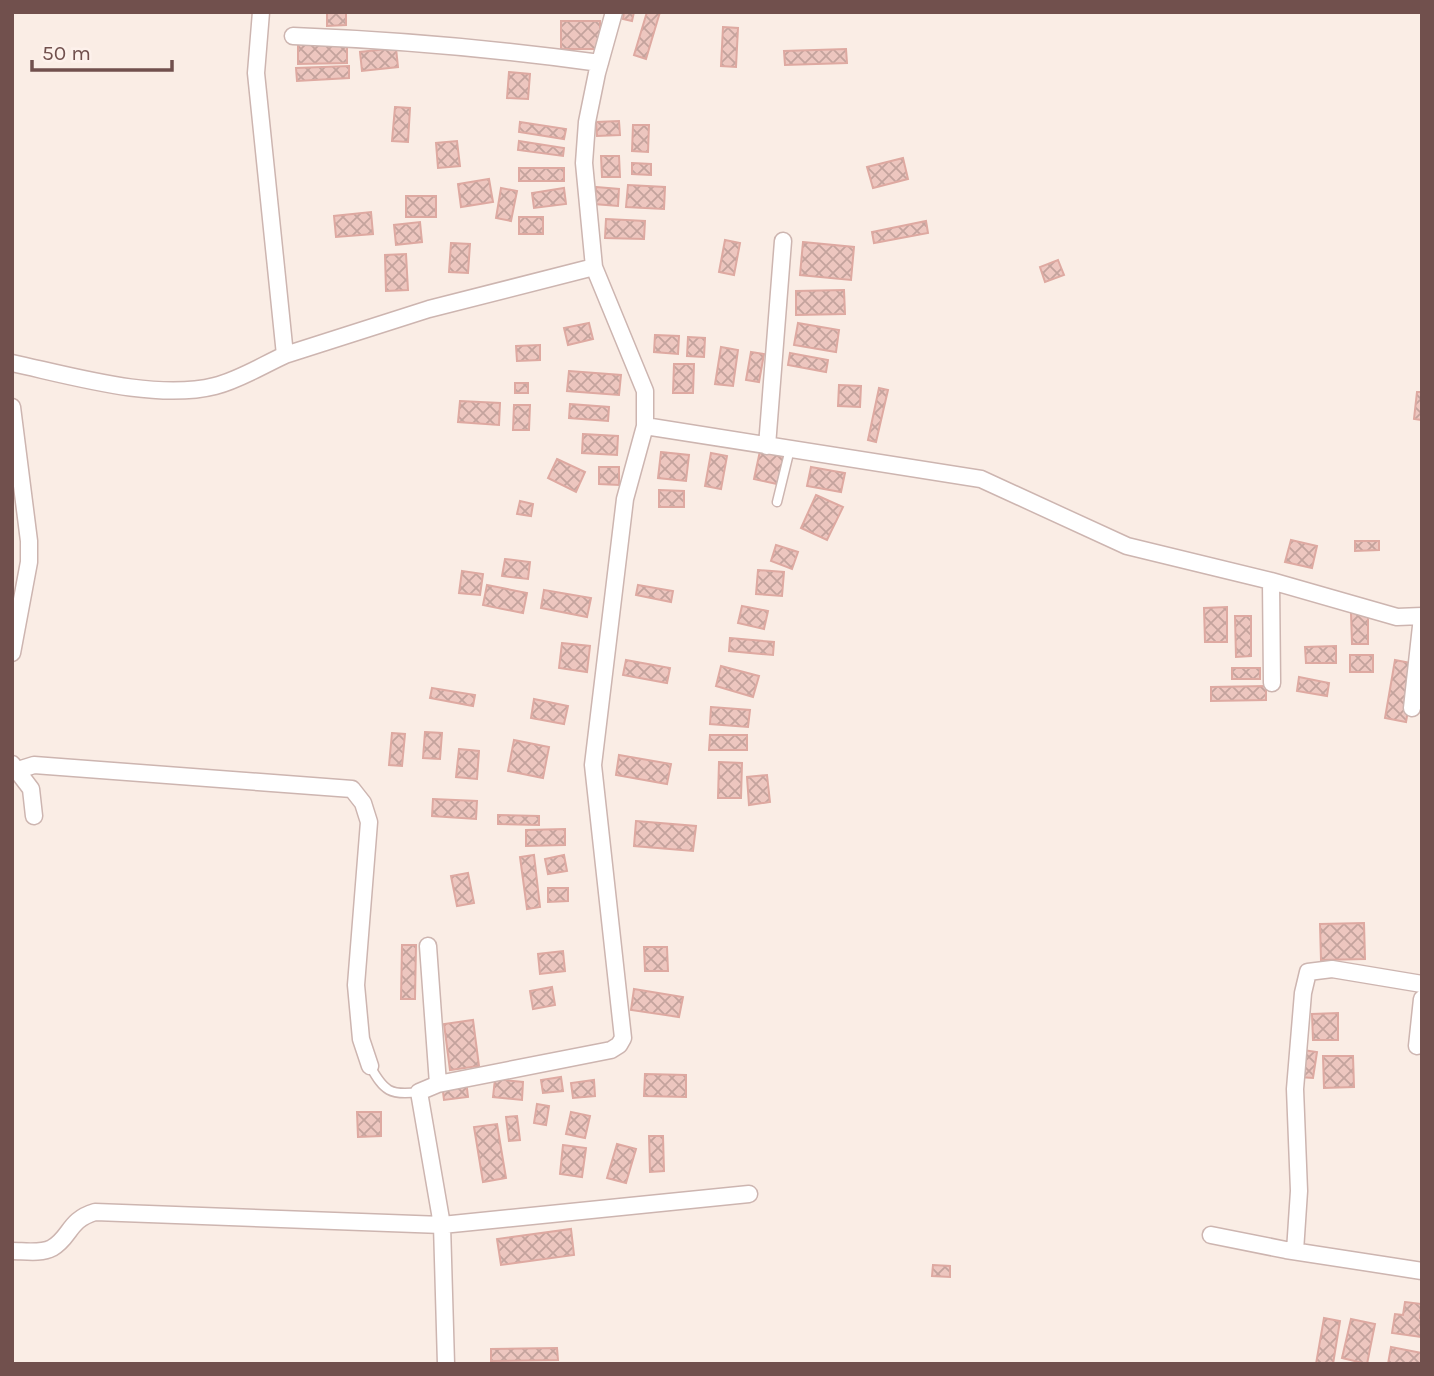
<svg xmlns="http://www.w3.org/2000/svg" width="1434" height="1376" font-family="Karla,sans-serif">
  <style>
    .building { fill: url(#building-cross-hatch); stroke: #dea9a1; stroke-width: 2 }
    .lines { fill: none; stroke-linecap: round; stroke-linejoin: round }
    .service-casing { stroke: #cdb5b0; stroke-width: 11 }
    .minor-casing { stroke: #cdb5b0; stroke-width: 19 }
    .service { stroke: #fff; stroke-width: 8 }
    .minor { stroke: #fff; stroke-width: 16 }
  </style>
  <defs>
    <pattern id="building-cross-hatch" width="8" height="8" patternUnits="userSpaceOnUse" patternTransform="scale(1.75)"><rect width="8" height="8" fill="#edc6bf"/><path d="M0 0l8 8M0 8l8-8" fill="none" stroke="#c4a39d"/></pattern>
  </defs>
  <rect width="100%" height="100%" fill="#faede5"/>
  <path class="building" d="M 327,12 L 346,12 L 346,25 L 327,26 Z
    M 624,12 L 634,12 L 632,21 L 623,19 Z
    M 647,12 L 660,12 L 646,59 L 634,55 Z
    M 561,21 L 600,21 L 600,49 L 561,49 Z
    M 723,27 L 738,28 L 736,67 L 721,66 Z
    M 347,41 L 347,63 L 298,64 L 298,42 Z
    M 396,48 L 398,67 L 362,71 L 360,52 Z
    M 846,49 L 847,63 L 785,65 L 784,51 Z
    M 349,66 L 349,78 L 297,81 L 296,68 Z
    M 509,72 L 530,74 L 528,99 L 507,98 Z
    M 395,107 L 410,108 L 408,142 L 392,141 Z
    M 619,121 L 620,135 L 597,136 L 596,122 Z
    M 520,122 L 566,129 L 564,139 L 519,132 Z
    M 633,125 L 649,125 L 648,152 L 632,151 Z
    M 457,141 L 460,166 L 438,168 L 436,143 Z
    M 519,141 L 564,148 L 563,156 L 518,150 Z
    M 601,156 L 619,156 L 620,177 L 602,177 Z
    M 903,158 L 908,179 L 873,188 L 867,167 Z
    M 632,163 L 651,164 L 651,175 L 632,174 Z
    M 519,168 L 564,168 L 564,181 L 519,181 Z
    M 489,179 L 493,202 L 461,207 L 458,184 Z
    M 628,185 L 665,187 L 664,209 L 626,207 Z
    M 596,187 L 619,189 L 618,206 L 594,204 Z
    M 501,188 L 517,191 L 511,221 L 496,218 Z
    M 564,188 L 566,204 L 534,208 L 532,193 Z
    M 406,196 L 436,196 L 436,217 L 406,217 Z
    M 371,212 L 373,234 L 336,237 L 334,216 Z
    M 519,217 L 543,217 L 543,234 L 519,234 Z
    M 606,219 L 645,221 L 644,239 L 605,238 Z
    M 926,221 L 928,233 L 874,243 L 872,232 Z
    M 420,222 L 422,242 L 396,245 L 394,225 Z
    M 725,240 L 740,243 L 734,275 L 719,272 Z
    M 803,242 L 854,247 L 851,280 L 800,275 Z
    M 451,243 L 470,244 L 468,273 L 449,272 Z
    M 406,254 L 408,290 L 386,291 L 385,255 Z
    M 1058,260 L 1064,275 L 1045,282 L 1040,267 Z
    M 844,290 L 845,314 L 796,315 L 796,291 Z
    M 589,323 L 593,339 L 568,345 L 564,328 Z
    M 798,323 L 839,330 L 836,352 L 794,345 Z
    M 655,335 L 679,336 L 678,354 L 654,352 Z
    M 688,337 L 705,338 L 704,357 L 687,356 Z
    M 540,345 L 540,360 L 517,361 L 516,346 Z
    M 721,347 L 738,350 L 733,386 L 715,384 Z
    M 751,352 L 764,354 L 759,382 L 746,380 Z
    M 790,353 L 828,360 L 826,372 L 788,365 Z
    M 674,364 L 694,364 L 693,393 L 673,393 Z
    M 569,371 L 621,375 L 619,395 L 567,391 Z
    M 515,383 L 528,383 L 528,393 L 515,393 Z
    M 839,385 L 861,386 L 860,407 L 838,406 Z
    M 879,388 L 888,390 L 876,442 L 868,440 Z
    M 1417,392 L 1422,392 L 1422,420 L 1414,419 Z
    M 460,401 L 500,403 L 499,425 L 458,422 Z
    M 570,404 L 609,407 L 608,421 L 569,418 Z
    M 514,405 L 530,405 L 529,430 L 513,430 Z
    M 583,434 L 618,436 L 617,455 L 582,453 Z
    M 760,451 L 784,457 L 777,484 L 754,479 Z
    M 661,452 L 689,455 L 686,481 L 658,478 Z
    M 711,453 L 727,456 L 721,489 L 705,486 Z
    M 557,459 L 585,472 L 576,492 L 548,478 Z
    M 599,467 L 619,467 L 619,485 L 599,484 Z
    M 811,467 L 845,473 L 841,492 L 807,486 Z
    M 659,490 L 684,491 L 684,507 L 659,507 Z
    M 816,495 L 843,507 L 827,540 L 801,528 Z
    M 520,501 L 533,504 L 531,516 L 517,514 Z
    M 1291,540 L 1317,546 L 1312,568 L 1285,562 Z
    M 1355,541 L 1379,541 L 1379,550 L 1355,551 Z
    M 776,545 L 798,552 L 792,569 L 771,561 Z
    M 505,559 L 530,562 L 528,579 L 502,576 Z
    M 758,570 L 784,572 L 782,596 L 756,594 Z
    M 462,571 L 483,574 L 480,595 L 459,593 Z
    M 487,585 L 527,593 L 523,613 L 483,605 Z
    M 638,585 L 673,591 L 671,602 L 636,595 Z
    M 544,590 L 591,598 L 587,617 L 541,608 Z
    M 742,606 L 768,611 L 764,629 L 738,623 Z
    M 1227,607 L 1227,642 L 1205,642 L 1204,608 Z
    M 1351,613 L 1368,613 L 1368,644 L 1352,644 Z
    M 1235,616 L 1251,616 L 1251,656 L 1236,657 Z
    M 730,638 L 774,642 L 773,655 L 729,651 Z
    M 562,643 L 590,646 L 587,672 L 559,668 Z
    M 1336,646 L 1336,663 L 1306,663 L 1305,647 Z
    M 1350,655 L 1373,655 L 1373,672 L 1350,672 Z
    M 626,660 L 670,668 L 667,683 L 623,675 Z
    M 1395,660 L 1416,664 L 1406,722 L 1385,718 Z
    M 721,666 L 759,676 L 753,697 L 716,686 Z
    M 1232,668 L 1260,668 L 1260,679 L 1232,679 Z
    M 1299,677 L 1329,683 L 1327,696 L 1297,691 Z
    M 1266,686 L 1266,700 L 1211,701 L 1211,687 Z
    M 432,688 L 475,695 L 473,706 L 430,698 Z
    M 534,699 L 568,706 L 564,724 L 531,718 Z
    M 711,707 L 750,710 L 748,727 L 710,724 Z
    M 425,732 L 442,733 L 440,759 L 423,758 Z
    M 392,733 L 405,734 L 402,766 L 389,765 Z
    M 710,735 L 747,735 L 747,750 L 709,750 Z
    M 514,740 L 549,747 L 543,778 L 508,771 Z
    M 459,749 L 479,751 L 477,779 L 456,777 Z
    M 619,755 L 671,764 L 667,784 L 616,775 Z
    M 719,762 L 742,763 L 741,798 L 718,798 Z
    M 767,775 L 770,802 L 749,805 L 747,777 Z
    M 433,799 L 477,801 L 476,819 L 432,816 Z
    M 498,815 L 539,816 L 539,825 L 498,824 Z
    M 636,821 L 696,826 L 693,851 L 634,846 Z
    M 565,829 L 565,845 L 526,846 L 526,830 Z
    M 534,855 L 540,907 L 527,909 L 520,857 Z
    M 564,855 L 567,871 L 548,874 L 545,859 Z
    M 468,873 L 474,903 L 457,906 L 451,876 Z
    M 548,888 L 568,888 L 568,901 L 548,902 Z
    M 1364,923 L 1365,959 L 1321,960 L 1320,924 Z
    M 402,945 L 416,945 L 415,999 L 401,999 Z
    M 644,947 L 667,947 L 668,971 L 645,971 Z
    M 563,951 L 565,971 L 540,974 L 538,954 Z
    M 552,987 L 555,1005 L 533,1009 L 530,991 Z
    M 634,989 L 683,997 L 679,1017 L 631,1010 Z
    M 1338,1013 L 1338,1040 L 1313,1040 L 1312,1014 Z
    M 473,1020 L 479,1066 L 450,1070 L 444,1024 Z
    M 1303,1050 L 1317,1052 L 1313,1078 L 1299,1077 Z
    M 1323,1056 L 1353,1056 L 1354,1087 L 1324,1088 Z
    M 645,1074 L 686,1075 L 686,1097 L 644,1096 Z
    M 561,1077 L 563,1091 L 543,1093 L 541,1080 Z
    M 495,1079 L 523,1082 L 522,1100 L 493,1097 Z
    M 466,1080 L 468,1097 L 444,1100 L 442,1084 Z
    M 594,1080 L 595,1096 L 573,1098 L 571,1083 Z
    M 537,1104 L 549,1106 L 546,1125 L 534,1123 Z
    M 357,1112 L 381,1112 L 381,1136 L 358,1137 Z
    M 571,1112 L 590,1116 L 585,1138 L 566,1134 Z
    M 517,1116 L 520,1140 L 509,1141 L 506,1117 Z
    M 497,1124 L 506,1178 L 483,1182 L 474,1127 Z
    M 649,1136 L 663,1136 L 664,1171 L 650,1172 Z
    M 617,1144 L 636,1149 L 626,1183 L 607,1178 Z
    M 563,1145 L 586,1148 L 582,1177 L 560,1174 Z
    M 571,1229 L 574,1255 L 501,1265 L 497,1239 Z
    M 933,1265 L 950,1266 L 950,1277 L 932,1276 Z
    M 1405,1302 L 1422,1304 L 1420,1318 L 1422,1318 L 1422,1337 L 1392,1333 L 1395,1314 L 1403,1315 Z
    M 1324,1318 L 1340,1321 L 1333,1364 L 1316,1364 Z
    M 1351,1319 L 1375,1324 L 1367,1364 L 1342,1358 Z
    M 1391,1347 L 1422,1353 L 1421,1364 L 1388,1364 Z
    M 557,1348 L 558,1360 L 491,1361 L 491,1349 Z"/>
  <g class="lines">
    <g class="service-casing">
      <path id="service" d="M 777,502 L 790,449
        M 370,1066 C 384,1091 390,1096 419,1092"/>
    </g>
    <g class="minor-casing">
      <path id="minor" d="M 293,36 C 396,40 498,49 600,63
        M 285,355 L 429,309 L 594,267
        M 12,363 C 72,376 156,401 215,386 C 239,380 263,365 285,355 L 256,73 L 261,12
        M 12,407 L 29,541 L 29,562 L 12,653
        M 645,426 L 981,479 L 1127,546 L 1271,581 L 1397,617 L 1422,616
        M 767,446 L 783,241
        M 1271,581 L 1272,683
        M 1412,708 L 1422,617
        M 12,764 L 31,789 L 34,816
        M 18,770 L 34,765 L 352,789 L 363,803 L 369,822 L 356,985 L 361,1039 L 370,1066
        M 428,946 L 438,1084
        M 1417,1046 L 1422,999
        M 1211,1235 L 1286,1250 L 1422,1271
        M 12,1251 C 24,1251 41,1254 52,1248 C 71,1237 68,1220 95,1212 L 442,1225 L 749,1194
        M 1295,1251 L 1299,1191 L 1295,1089 L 1303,993 L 1308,972 L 1332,969 L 1422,984
        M 446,1364 L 442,1225 L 419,1092 L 438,1084 L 611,1050 L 619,1045 L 623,1038 L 593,765 L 625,499 L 645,426 L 645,391 L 594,267 L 584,163 L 587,122 L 597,73 L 614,12"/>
    </g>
    <use href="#service" class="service"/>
    <use href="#minor" class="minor"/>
  </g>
  <rect width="1434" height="1376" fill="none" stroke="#71504d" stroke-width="28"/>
  <path d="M32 60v10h140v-10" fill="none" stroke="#71504d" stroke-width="3.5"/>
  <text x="42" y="60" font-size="21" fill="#71504d" stroke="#fdf1eb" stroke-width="5" paint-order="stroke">50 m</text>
</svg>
